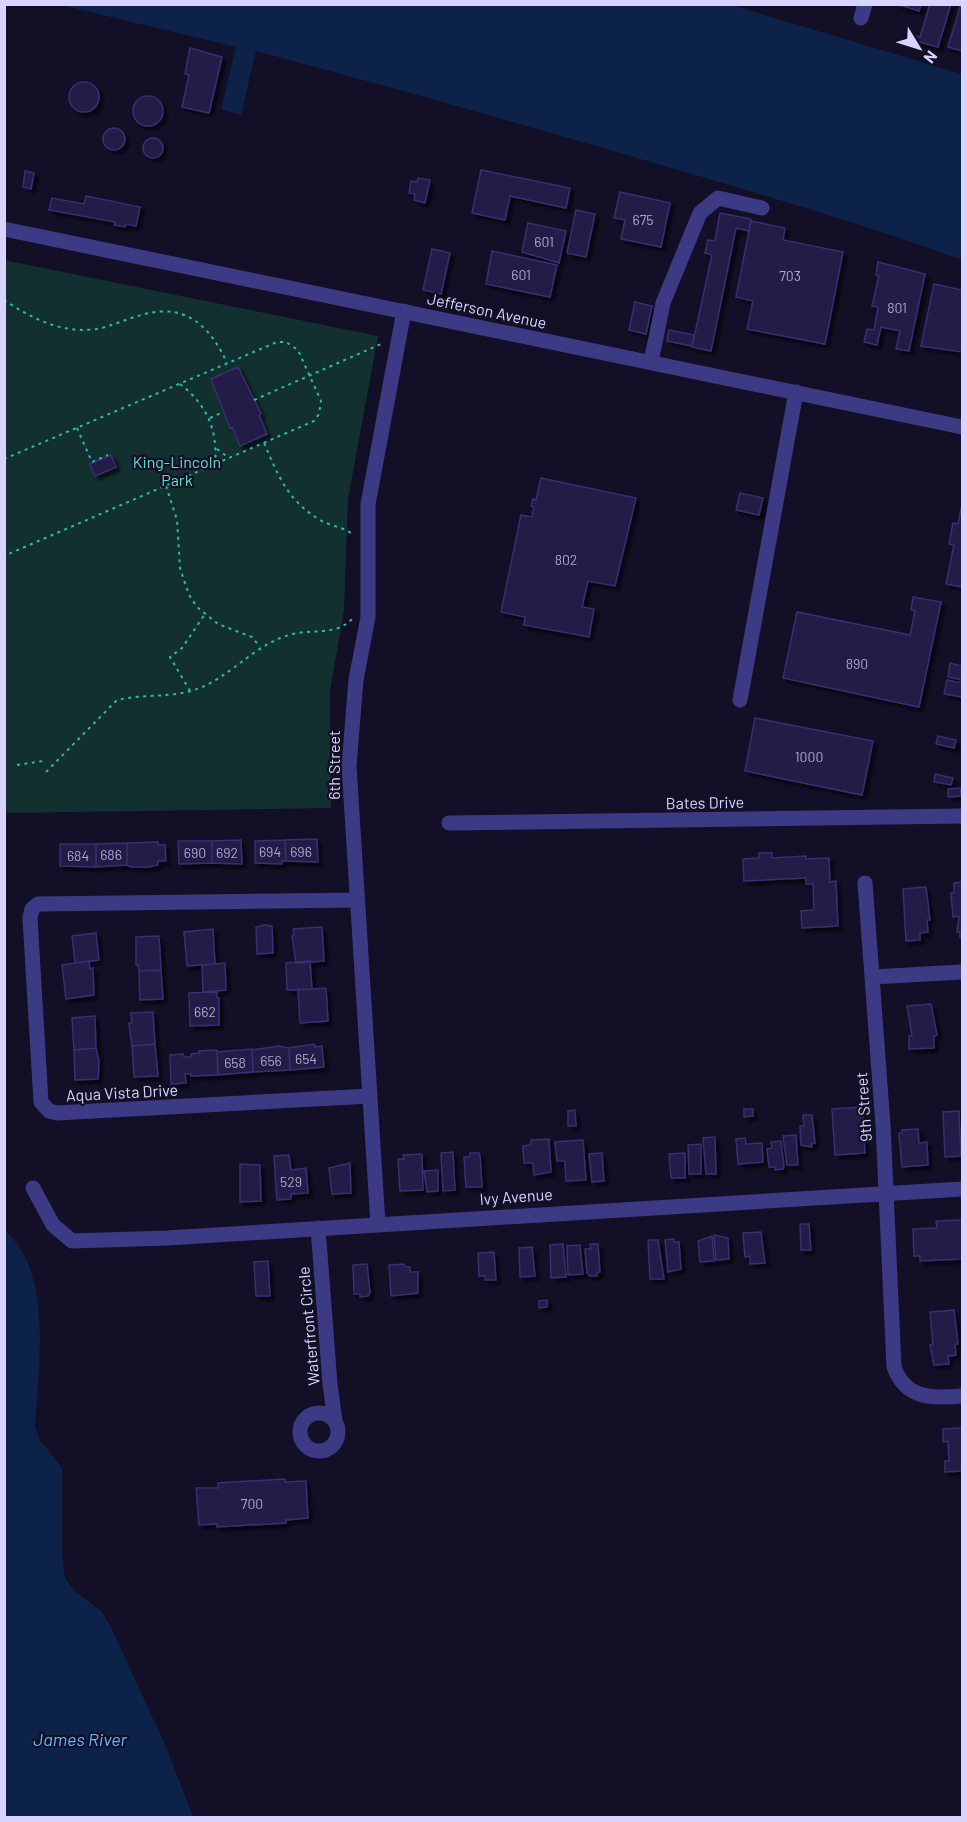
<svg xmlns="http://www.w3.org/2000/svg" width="967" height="1822" font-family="Barlow,sans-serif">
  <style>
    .green { fill: #12302f }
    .water { fill: #0c2248 }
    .building { fill: #241b47; stroke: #3b2d73; stroke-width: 1.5; filter: url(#shadow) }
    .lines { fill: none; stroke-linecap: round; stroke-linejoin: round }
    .path { stroke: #2fb8b0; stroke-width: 2; stroke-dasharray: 3 4.5; stroke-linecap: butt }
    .minor { stroke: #3d3a85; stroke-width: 15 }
    .labels { text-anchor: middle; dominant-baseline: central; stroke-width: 4.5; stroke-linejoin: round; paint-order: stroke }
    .number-label { font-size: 14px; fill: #aca6d1 }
    .street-label { font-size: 16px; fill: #d9d4ff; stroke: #130f26 }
    .park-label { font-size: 16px; fill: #5fe0c0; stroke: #130f26 }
    .water-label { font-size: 18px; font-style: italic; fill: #62b6ff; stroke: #130f26 }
  </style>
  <defs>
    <filter id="shadow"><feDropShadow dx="4" dy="4" stdDeviation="1.5" flood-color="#0009"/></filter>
  </defs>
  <rect width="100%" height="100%" fill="#130f26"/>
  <path class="green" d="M 4,260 L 378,336 L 348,499 L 344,610 L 330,691 L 331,808 L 5,813 Z"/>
  <path class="water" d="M 61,5 L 731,5 L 962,74 L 962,260 C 855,221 746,190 637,158 C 510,121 384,85 256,51 L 241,115 L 221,109 L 236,47 Z
    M 5,1231 C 54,1272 38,1369 35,1426 L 40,1440 L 62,1468 L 62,1554 L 65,1578 L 75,1591 L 101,1611 L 110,1625 L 167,1749 L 193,1817 L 5,1817 Z"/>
  <path class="building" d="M 897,4 L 921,4 L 919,11 Z
    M 930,4 L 951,4 L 938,47 L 908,39 L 914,35 L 920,37 Z
    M 961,4 L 962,4 L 962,51 L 948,47 Z
    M 190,48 L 222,57 L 209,113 L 182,107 L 189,75 L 185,74 Z
    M69 97a15 15 0 1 1 30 0a15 15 0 1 1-30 0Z
    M133 111a15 15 0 1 1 30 0a15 15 0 1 1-30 0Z
    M103 139a11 11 0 1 1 22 0a11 11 0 1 1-22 0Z
    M143 148a10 10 0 1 1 20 0a10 10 0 1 1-20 0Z
    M 481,170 L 570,188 L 566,208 L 510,196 L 505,220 L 472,213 Z
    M 25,171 L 34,173 L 31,189 L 23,187 Z
    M 418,178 L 430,180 L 425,203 L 414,200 L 415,194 L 409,193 L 411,181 L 417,182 Z
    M 620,192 L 670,203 L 661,247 L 621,239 L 625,220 L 614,218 Z
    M 86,196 L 140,207 L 136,226 L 126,224 L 125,227 L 114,225 L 115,222 L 49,210 L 52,198 L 84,204 Z
    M 576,210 L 595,214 L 586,257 L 567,253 Z
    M 720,213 L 751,219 L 749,231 L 736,228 L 711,351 L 692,347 L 712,255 L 705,253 L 708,240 L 715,241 Z
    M 751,221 L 785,228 L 783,240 L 843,252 L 825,344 L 747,329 L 753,301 L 736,297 Z
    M 528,223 L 566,231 L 559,263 L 522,252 Z
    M 432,249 L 450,253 L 441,294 L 423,290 Z
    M 492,251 L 557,265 L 550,297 L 486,284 Z
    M 878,262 L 925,274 L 909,351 L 896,349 L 900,331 L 881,327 L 877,345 L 864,342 L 867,329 L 874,330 L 878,307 L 872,306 L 879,276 L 876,275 Z
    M 934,284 L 962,290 L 962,352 L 921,346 Z
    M 635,302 L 652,306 L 646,334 L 629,330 Z
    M 669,330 L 694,335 L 692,346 L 667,341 Z
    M 238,367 L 261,414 L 259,415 L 267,434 L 240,446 L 232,427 L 230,428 L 211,379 Z
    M 111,455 L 116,467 L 95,476 L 90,464 Z
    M 541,478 L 636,498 L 615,586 L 588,581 L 582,607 L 594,609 L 589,637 L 524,625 L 525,617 L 501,612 L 521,515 L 532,517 L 534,507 L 531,506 L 533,499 L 536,500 Z
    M 740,493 L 763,498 L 759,515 L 736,510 Z
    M 962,505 L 962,587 L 946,584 L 954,545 L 949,544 L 953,523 L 958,524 Z
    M 913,597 L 941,602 L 919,707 L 783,678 L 797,612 L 910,635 L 915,611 L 911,610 Z
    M 950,663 L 962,666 L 962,680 L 948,677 Z
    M 947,680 L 962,683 L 962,697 L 944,694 Z
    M 755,718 L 873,741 L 862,795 L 745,771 Z
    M 938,736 L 956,740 L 954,748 L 936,744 Z
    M 935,774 L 953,778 L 951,785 L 934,782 Z
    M 961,788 L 961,796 L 948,797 L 948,789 Z
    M 317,839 L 318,862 L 286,861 L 285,840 Z
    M 241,840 L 242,864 L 212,863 L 212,841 Z
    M 285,840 L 286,861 L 282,861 L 282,864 L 255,863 L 255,841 Z
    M 178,841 L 212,841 L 212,863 L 179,864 Z
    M 158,842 L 158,845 L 165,845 L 166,861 L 158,861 L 158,865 L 149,867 L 131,867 L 127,865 L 127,843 Z
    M 127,843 L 127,865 L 96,867 L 96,844 Z
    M 60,844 L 96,844 L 96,867 L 60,866 Z
    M 759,853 L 772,853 L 772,858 L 806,856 L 806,859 L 829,858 L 830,882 L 836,881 L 838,926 L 802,928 L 801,911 L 814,910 L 813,884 L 806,884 L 806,878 L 744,881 L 743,859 L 759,858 Z
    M 962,882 L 962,937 L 960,937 L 960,932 L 957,932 L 959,916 L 953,917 L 951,893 L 954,893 L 954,883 Z
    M 926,887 L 930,920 L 927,920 L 928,932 L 920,933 L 920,940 L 906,941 L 903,889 Z
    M 264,925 L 272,926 L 273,953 L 257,954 L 256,927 Z
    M 322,927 L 324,961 L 296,963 L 292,936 L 294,936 L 293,929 Z
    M 213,929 L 215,964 L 187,966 L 184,932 Z
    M 96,933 L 99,960 L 75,963 L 72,936 Z
    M 159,936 L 161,970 L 139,971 L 138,965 L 136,965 L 136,937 Z
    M 89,961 L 90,969 L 93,968 L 94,995 L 66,999 L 62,965 Z
    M 310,961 L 312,989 L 287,990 L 286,963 Z
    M 225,963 L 226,990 L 203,992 L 202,965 Z
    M 161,970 L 163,999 L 140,1000 L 139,971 Z
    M 326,988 L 328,1021 L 300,1023 L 298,990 Z
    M 217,992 L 217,998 L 219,998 L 219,1025 L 190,1026 L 189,993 Z
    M 931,1004 L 937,1035 L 934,1036 L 934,1048 L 909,1049 L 909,1036 L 912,1036 L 907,1006 Z
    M 153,1012 L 155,1044 L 132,1046 L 129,1023 L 132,1023 L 131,1013 Z
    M 95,1016 L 96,1048 L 74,1050 L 72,1018 Z
    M 155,1044 L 158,1076 L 134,1077 L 132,1046 Z
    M 314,1044 L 315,1047 L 322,1046 L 324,1067 L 290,1070 L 289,1048 Z
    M 279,1046 L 289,1048 L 290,1070 L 253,1072 L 252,1050 Z
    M 96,1048 L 99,1061 L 98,1079 L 75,1080 L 74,1050 Z
    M 252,1049 L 253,1072 L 218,1075 L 217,1052 Z
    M 217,1050 L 218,1075 L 191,1076 L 191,1074 L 185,1074 L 186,1083 L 171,1084 L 170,1055 L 183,1054 L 184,1057 L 191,1057 L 191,1054 L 200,1053 L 199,1051 Z
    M 862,1107 L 865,1153 L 835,1155 L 832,1109 Z
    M 744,1109 L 753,1109 L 753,1116 L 744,1117 Z
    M 575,1110 L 576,1126 L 568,1126 L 568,1111 Z
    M 959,1111 L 961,1156 L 945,1157 L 943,1112 Z
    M 803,1115 L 812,1115 L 815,1143 L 811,1144 L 812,1147 L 801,1145 L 800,1126 L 804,1126 Z
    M 918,1129 L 919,1143 L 927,1142 L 928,1165 L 902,1167 L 899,1133 L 902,1133 L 902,1130 Z
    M 796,1135 L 798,1165 L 787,1165 L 783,1136 Z
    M 715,1137 L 716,1174 L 706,1174 L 703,1138 Z
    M 745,1138 L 746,1144 L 762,1143 L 763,1162 L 738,1164 L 736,1139 Z
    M 549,1139 L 551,1172 L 534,1175 L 533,1163 L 524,1163 L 523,1146 L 531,1145 L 531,1140 Z
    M 583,1140 L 586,1180 L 566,1181 L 565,1161 L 557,1161 L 555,1142 Z
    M 781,1141 L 784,1166 L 783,1169 L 775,1170 L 775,1167 L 769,1167 L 767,1149 L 772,1148 L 771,1142 Z
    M 701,1144 L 701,1174 L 689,1174 L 688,1145 Z
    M 453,1152 L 455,1190 L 443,1191 L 441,1153 Z
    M 470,1153 L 479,1153 L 480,1156 L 482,1187 L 466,1187 L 464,1157 L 470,1157 Z
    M 602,1153 L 604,1181 L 592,1182 L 589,1154 Z
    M 685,1153 L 685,1178 L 671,1178 L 669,1154 Z
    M 422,1154 L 423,1190 L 400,1191 L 398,1159 L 404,1159 L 403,1155 Z
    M 289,1155 L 291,1170 L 306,1168 L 308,1193 L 291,1194 L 291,1199 L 277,1200 L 274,1156 Z
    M 350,1163 L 351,1193 L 332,1194 L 329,1168 Z
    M 240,1164 L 260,1165 L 261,1201 L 240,1202 Z
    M 438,1170 L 438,1191 L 427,1192 L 424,1171 Z
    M 962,1220 L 962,1259 L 920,1261 L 920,1256 L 914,1256 L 913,1229 L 937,1228 L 936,1221 Z
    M 800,1224 L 809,1224 L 811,1250 L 801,1250 Z
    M 761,1232 L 765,1263 L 750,1264 L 750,1256 L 745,1257 L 743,1233 Z
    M 714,1235 L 728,1238 L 729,1259 L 716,1260 Z
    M 712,1236 L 714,1261 L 700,1262 L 698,1241 Z
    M 674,1239 L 674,1242 L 679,1242 L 681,1269 L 668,1272 L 665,1240 Z
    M 648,1240 L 658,1240 L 664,1279 L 650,1279 Z
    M 563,1244 L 566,1277 L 551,1278 L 550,1245 Z
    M 590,1244 L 598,1244 L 600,1272 L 597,1273 L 597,1276 L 590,1276 L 587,1273 L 585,1249 L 591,1249 Z
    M 580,1245 L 583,1274 L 568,1275 L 567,1246 Z
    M 532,1247 L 535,1276 L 520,1277 L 519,1248 Z
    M 494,1252 L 496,1280 L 485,1280 L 485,1276 L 479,1276 L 478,1253 Z
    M 268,1261 L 270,1296 L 256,1296 L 254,1262 Z
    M 367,1264 L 370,1293 L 368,1296 L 360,1297 L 360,1294 L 354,1294 L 353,1265 Z
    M 404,1264 L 405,1267 L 410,1267 L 410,1272 L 418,1272 L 418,1293 L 391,1296 L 389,1265 Z
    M 547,1300 L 547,1307 L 539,1308 L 539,1301 Z
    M 954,1310 L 958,1344 L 955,1344 L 956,1355 L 948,1356 L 949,1364 L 934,1365 L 930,1345 L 933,1345 L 930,1312 Z
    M 962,1428 L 962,1471 L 945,1472 L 945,1461 L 949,1461 L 948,1441 L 943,1442 L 943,1429 Z
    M 285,1479 L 285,1482 L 306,1481 L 308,1518 L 286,1520 L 286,1523 L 217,1527 L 217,1524 L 199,1525 L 196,1488 L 218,1488 L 218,1483 Z"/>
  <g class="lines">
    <path class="path" d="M 4,300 C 31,318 62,334 96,329 C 113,326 128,318 145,314 C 187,303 211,328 227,363
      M 180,384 C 207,405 218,430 215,464
      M 254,400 L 381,344
      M 210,418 L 223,412
      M 77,428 L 92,462 L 108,455
      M 264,443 C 279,477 287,500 320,520 C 330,526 347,528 353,535
      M 217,449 L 229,458
      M 4,459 L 277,342 L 286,342 L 298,350 L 321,401 L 319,414 L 314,421 L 4,556
      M 166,486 L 177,520 L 180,568 L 189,595 L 197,607 L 218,624 L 252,637 L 260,647
      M 190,691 L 170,657 L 182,648 L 205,614
      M 17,765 L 43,761
      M 46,772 L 117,700 C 142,694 168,698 194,690 C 229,679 252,646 289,635 C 311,628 336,637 353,618"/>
    <path class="minor" d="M 861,18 L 865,4
      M 4,229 L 962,427
      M 651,362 L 663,303 L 700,213 L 718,198 L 762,208
      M 740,700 L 796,392
      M 449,823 L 962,816
      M 865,883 L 883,1125 L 894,1367 C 906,1400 932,1398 962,1396
      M 357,900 L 38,904 L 32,909 L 30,918 L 41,1102 L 49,1111 L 57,1113 L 370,1096
      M 872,977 L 962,972
      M 33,1188 L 53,1225 L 72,1241 L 167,1238 L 962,1189
      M 378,1224 L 349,766 L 356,680 L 368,617 L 368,504 L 404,311
      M 318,1228 L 330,1384 L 335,1421
      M300 1432a19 19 0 1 1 38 0a19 19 0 1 1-38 0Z"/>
  </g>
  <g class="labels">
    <g class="number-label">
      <text x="643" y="219">675</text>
      <text x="544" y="241">601</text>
      <text x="521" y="274">601</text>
      <text x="790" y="275">703</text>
      <text x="897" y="307">801</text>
      <text x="566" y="559">802</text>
      <text x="857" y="663">890</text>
      <text x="809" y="756">1000</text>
      <text x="270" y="851">694</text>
      <text x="301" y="851">696</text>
      <text x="195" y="852">690</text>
      <text x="227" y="852">692</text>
      <text x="111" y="854">686</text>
      <text x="78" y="855">684</text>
      <text x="205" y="1011">662</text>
      <text x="306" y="1058">654</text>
      <text x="271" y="1060">656</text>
      <text x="235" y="1062">658</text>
      <text x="291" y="1181">529</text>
      <text x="252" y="1503">700</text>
    </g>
    <g class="street-label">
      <text transform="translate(487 310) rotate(12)">Jefferson Avenue</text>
      <text transform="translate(333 765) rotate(-90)">6th Street</text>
      <text transform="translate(705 802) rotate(-1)">Bates Drive</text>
      <text transform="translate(122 1092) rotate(-3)">Aqua Vista Drive</text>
      <text transform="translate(863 1107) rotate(-94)">9th Street</text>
      <text transform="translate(516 1196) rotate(-4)">Ivy Avenue</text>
      <text transform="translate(308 1326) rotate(-95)">Waterfront Circle</text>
    </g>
    <g class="park-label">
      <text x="177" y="461">King-Lincoln<tspan x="177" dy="18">Park</tspan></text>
    </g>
    <g class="water-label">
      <text x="80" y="1739">James River</text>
    </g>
  </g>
  <rect width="967" height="1822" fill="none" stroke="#d9d4ff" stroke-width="12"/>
  <g transform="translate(919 48) rotate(128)" stroke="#130f26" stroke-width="4.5" paint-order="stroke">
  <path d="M0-4.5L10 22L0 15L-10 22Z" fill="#d9d4ff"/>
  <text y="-9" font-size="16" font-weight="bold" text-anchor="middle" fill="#d9d4ff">N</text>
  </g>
</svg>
